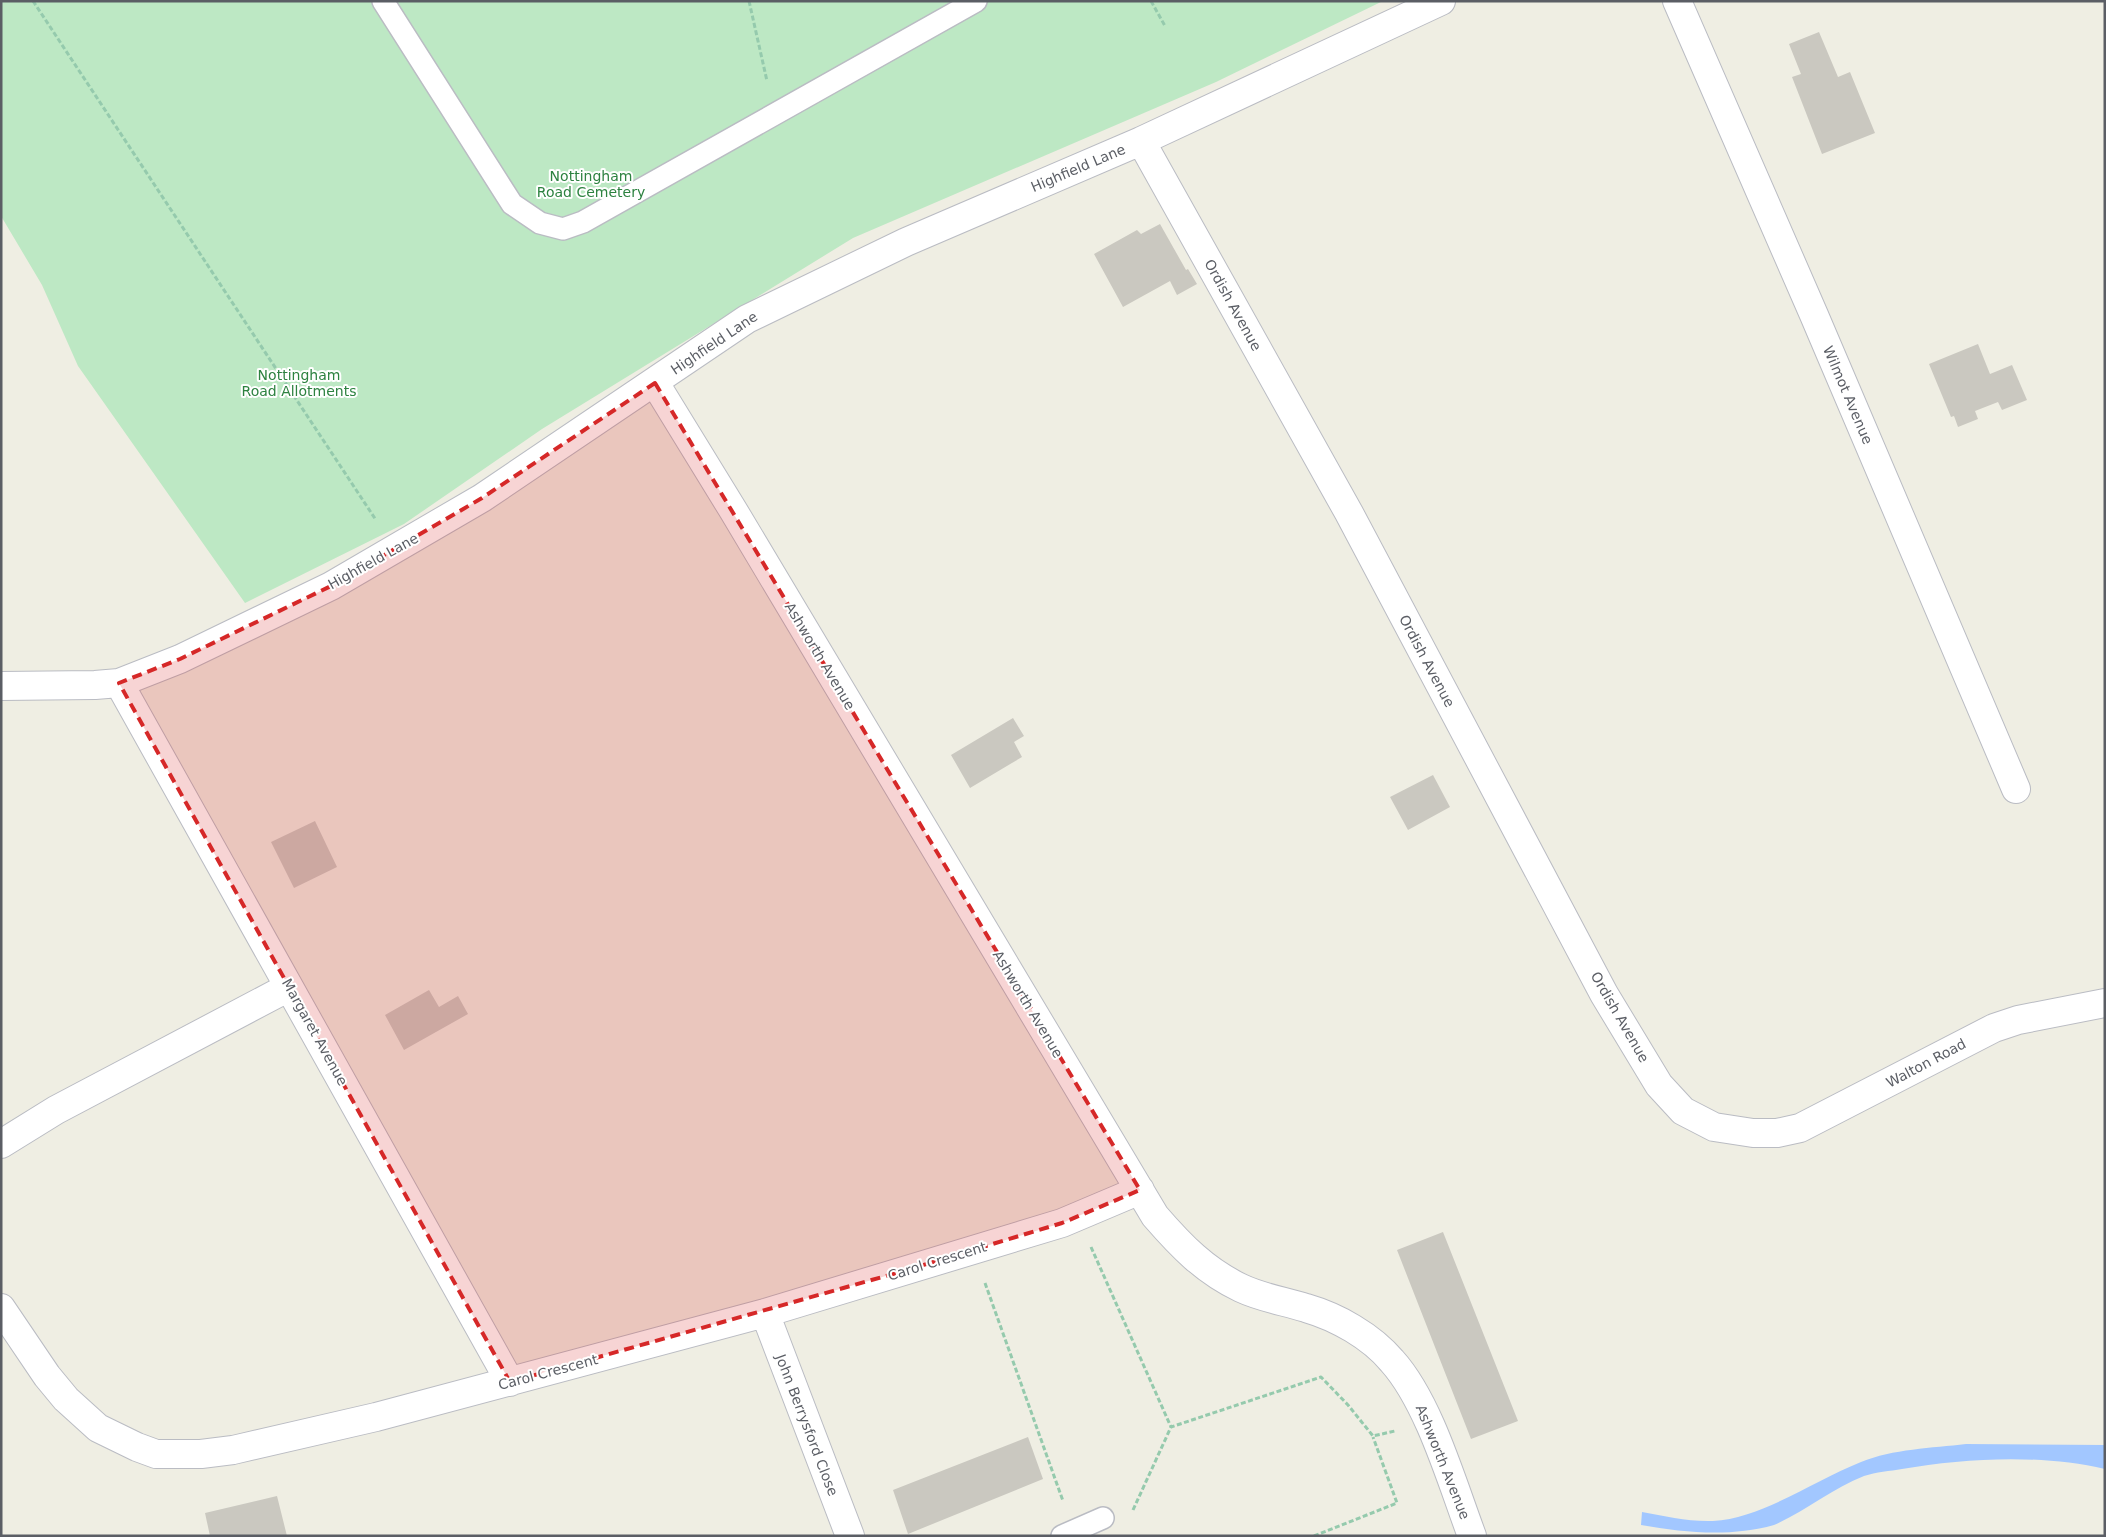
<svg xmlns="http://www.w3.org/2000/svg" width="2106" height="1537" font-family="'DejaVu Sans',sans-serif">
  <style>
    .green { fill: #bde8c4 }
    .water { fill: #a2c7ff }
    .building { fill: #cac8c0 }
    .lines { fill: none; stroke-linecap: round; stroke-linejoin: round }
    .lane-casing { stroke: #babcc3; stroke-width: 24 }
    .street-casing { stroke: #babcc3; stroke-width: 30 }
    .path { stroke: #95caad; stroke-width: 3; stroke-dasharray: 5 2.5; stroke-linecap: butt }
    .lane { stroke: #fff; stroke-width: 21 }
    .street { stroke: #fff; stroke-width: 28 }
    .marked { fill: #d62828; fill-opacity: 0.2; stroke: #d62828; stroke-width: 4; stroke-dasharray: 10 6; stroke-linejoin: round }
    .labels { text-anchor: middle; dominant-baseline: central; stroke-width: 4; stroke-linejoin: round; paint-order: stroke }
    .street-label { font-size: 14px; fill: #5b5e65; stroke: #fff }
    .park-label { font-size: 14px; fill: #2d8240; stroke: #fff }
  </style>
  <rect width="100%" height="100%" fill="#efeee3"/>
  <path class="green" d="M 1,1 L 1383,1 L 1216,82 L 853,238 L 542,429 L 404,524 L 245,603 L 78,366 L 42,285 L 1,216 Z"/>
  <path class="water" d="M 1966,1444 L 2105,1445 L 2105,1469 C 2040,1454 1966,1458 1902,1469 C 1890,1471 1876,1472 1864,1476 C 1833,1488 1806,1511 1774,1525 C 1731,1537 1686,1533 1641,1525 L 1642,1512 C 1665,1516 1689,1522 1713,1521 C 1763,1518 1815,1480 1861,1462 C 1893,1449 1932,1448 1966,1444 Z"/>
  <path class="building" d="M 1819,32 L 1838,77 L 1850,72 L 1875,133 L 1822,154 L 1792,77 L 1801,74 L 1789,44 Z
    M 1160,224 L 1186,270 L 1188,269 L 1197,284 L 1177,295 L 1170,281 L 1123,307 L 1094,254 L 1137,230 L 1141,234 Z
    M 1978,344 L 1990,374 L 2012,365 L 2027,400 L 2002,410 L 1998,402 L 1975,411 L 1978,419 L 1958,427 L 1954,416 L 1951,417 L 1929,364 Z
    M 1013,718 L 1024,736 L 1014,742 L 1022,757 L 970,788 L 951,755 Z
    M 1433,775 L 1450,807 L 1408,830 L 1390,797 Z
    M 315,821 L 337,867 L 294,888 L 271,842 Z
    M 429,990 L 439,1007 L 458,996 L 468,1014 L 404,1050 L 385,1015 Z
    M 1443,1232 L 1518,1421 L 1471,1439 L 1397,1250 Z
    M 1028,1437 L 1043,1479 L 908,1534 L 893,1490 Z
    M 277,1496 L 287,1536 L 210,1536 L 205,1513 Z"/>
  <g class="lines">
    <g class="lane-casing">
      <path id="lane" d="M 383,1 L 512,204 L 540,223 L 563,229 L 583,222 L 976,1
        M 1062,1536 L 1103,1518"/>
    </g>
    <g class="street-casing">
      <path id="street" d="M 1677,1 L 1814,315 L 2016,789
        M 1141,141 L 1349,513 L 1604,994 L 1659,1085 L 1683,1111 L 1714,1127 L 1753,1133 L 1777,1133 L 1800,1128 L 1994,1028 L 2018,1020 L 2105,1003
        M 655,383 L 733,510 L 1155,1216 C 1181,1246 1205,1271 1241,1288 C 1262,1298 1284,1301 1306,1308 C 1337,1317 1371,1336 1392,1361 C 1429,1402 1452,1483 1472,1536
        M 119,683 L 510,1382
        M 1,686 L 95,685 L 119,683 L 180,659 L 331,586 L 482,498 L 747,319 L 906,242 L 1141,141 L 1441,1
        M 1,1144 L 56,1110 L 289,987
        M 1,1308 L 47,1376 L 66,1399 L 98,1428 L 137,1447 L 156,1454 L 201,1454 L 233,1450 L 376,1417 L 765,1313 L 1062,1223 L 1140,1190
        M 765,1313 L 850,1536"/>
    </g>
    <path class="path" d="M 33,1 L 376,520
      M 749,1 L 767,81
      M 1151,1 L 1165,26
      M 1091,1247 L 1171,1427
      M 985,1283 L 1063,1501
      M 1133,1510 L 1171,1427 L 1321,1377 L 1348,1405 L 1373,1436 L 1395,1431
      M 1314,1536 L 1397,1503 L 1373,1437"/>
    <use href="#lane" class="lane"/>
    <use href="#street" class="street"/>
  </g>
  <path class="marked" d="M 655,383 L 1140,1190 L 1062,1223 L 900,1272 L 510,1382 L 119,683 L 180,659 L 331,586 L 482,498 Z"/>
  <g class="labels">
    <g class="street-label">
      <text transform="translate(1078 168) rotate(-23)">Highfield Lane</text>
      <text transform="translate(1233 305) rotate(61)">Ordish Avenue</text>
      <text transform="translate(714 343) rotate(-34)">Highfield Lane</text>
      <text transform="translate(1848 395) rotate(67)">Wilmot Avenue</text>
      <text transform="translate(373 561) rotate(-29)">Highfield Lane</text>
      <text transform="translate(820 656) rotate(59)">Ashworth Avenue</text>
      <text transform="translate(1427 661) rotate(62)">Ordish Avenue</text>
      <text transform="translate(1028 1004) rotate(59)">Ashworth Avenue</text>
      <text transform="translate(1620 1017) rotate(60)">Ordish Avenue</text>
      <text transform="translate(315 1032) rotate(61)">Margaret Avenue</text>
      <text transform="translate(1926 1063) rotate(-28)">Walton Road</text>
      <text transform="translate(937 1261) rotate(-17)">Carol Crescent</text>
      <text transform="translate(548 1372) rotate(-15)">Carol Crescent</text>
      <text transform="translate(807 1425) rotate(69)">John Berrysford Close</text>
      <text transform="translate(1443 1462) rotate(68)">Ashworth Avenue</text>
    </g>
    <g class="park-label">
      <text x="591" y="176">Nottingham<tspan x="591" dy="16">Road Cemetery</tspan></text>
      <text x="299" y="375">Nottingham<tspan x="299" dy="16">Road Allotments</tspan></text>
    </g>
  </g>
  <rect width="2106" height="1537" fill="none" stroke="#5b5e65" stroke-width="5"/>
</svg>
